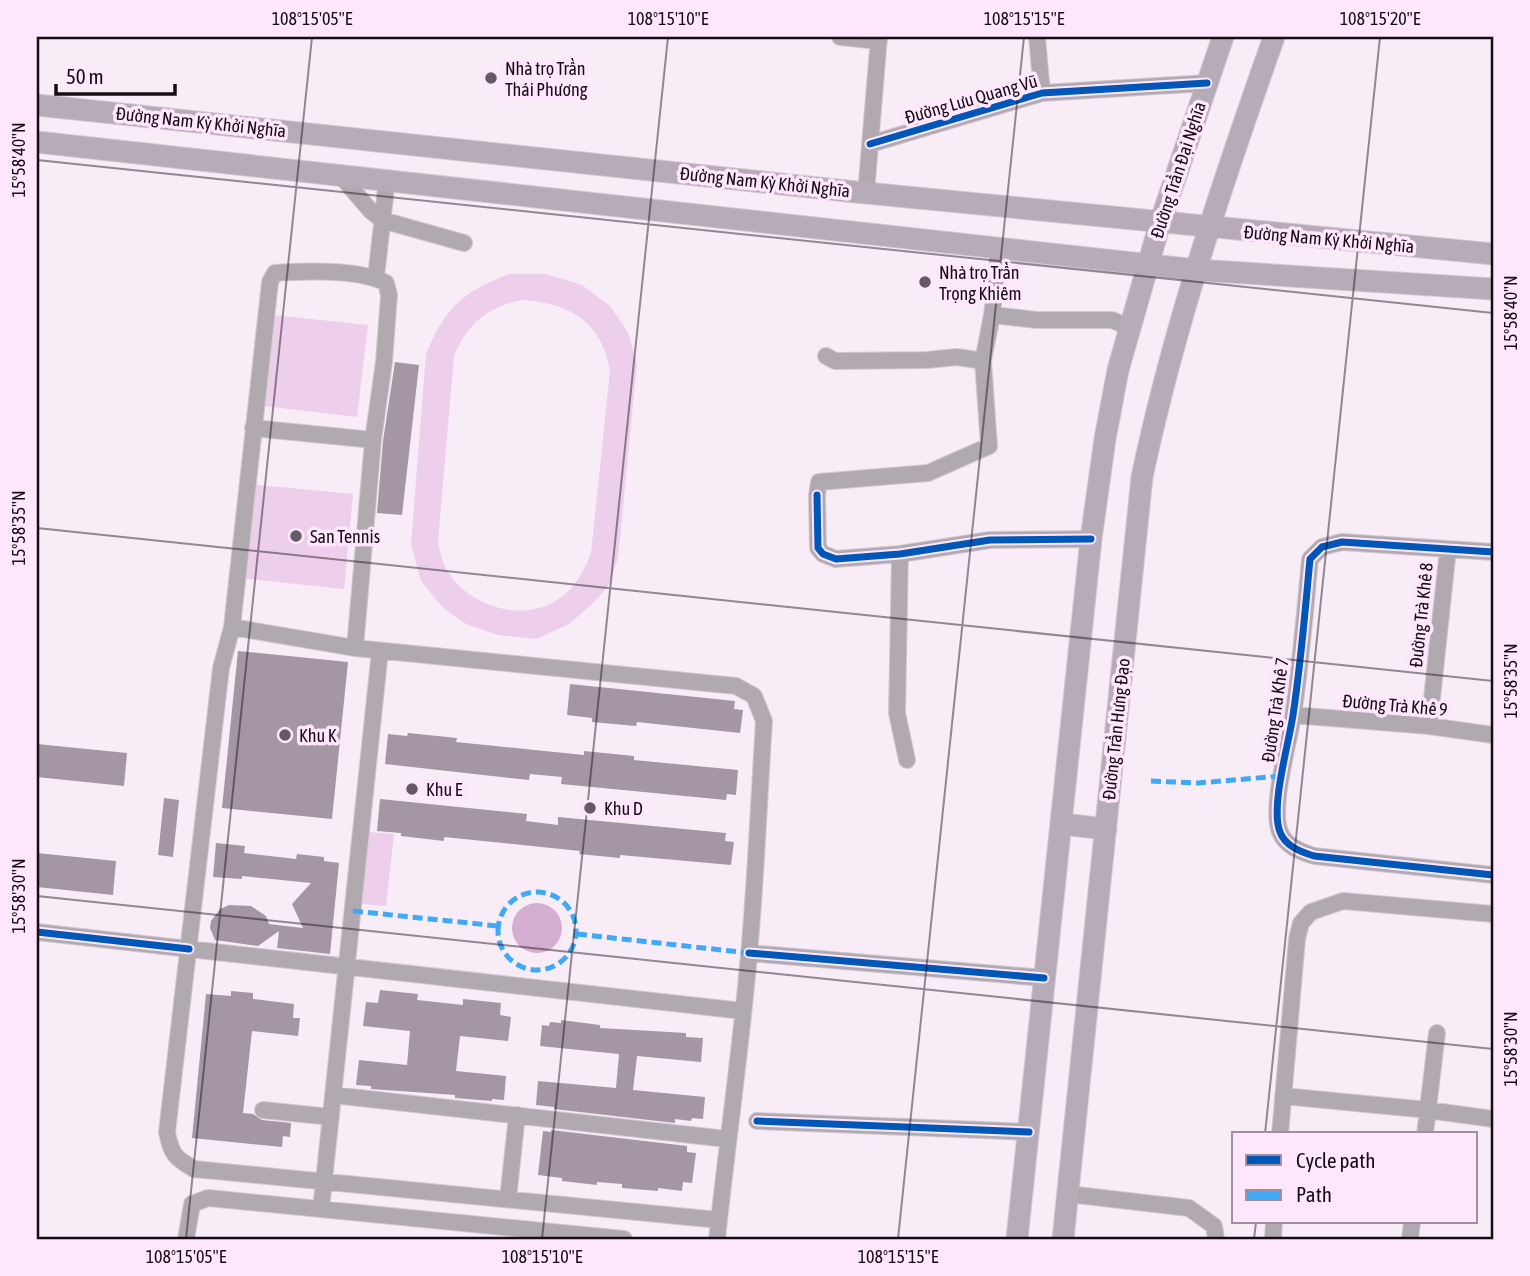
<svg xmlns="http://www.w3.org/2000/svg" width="1530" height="1276" font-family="'Asap Condensed',sans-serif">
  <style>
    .green { fill: #edcfeb; fill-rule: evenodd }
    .water { fill: #d3aed0 }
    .building { fill: #a497a3 }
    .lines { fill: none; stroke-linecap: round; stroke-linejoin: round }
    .minor-casing { stroke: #d3c9d2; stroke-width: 18 }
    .major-casing { stroke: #d3c9d2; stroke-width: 23 }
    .minor { stroke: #b1a9b0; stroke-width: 16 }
    .major { stroke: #b6abb6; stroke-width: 21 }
    .quiet { stroke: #3fa9f5; stroke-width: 5; stroke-dasharray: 10 5; stroke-linecap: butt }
    .cycleway-casing { stroke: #fee6fc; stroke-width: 11 }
    .cycleway { stroke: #0057b8; stroke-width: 7 }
    .ticks { fill: none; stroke: #150c14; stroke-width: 2; stroke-opacity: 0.45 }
    .poi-dot { fill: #645a63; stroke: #fee6fc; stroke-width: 2.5 }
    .labels { text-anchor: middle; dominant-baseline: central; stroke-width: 7; stroke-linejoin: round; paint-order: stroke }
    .poi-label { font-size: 18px; fill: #150c14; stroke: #fee6fc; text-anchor: start }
    .street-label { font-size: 18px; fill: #150c14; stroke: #fee6fc }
    .neatline { fill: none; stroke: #150c14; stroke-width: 2.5 }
    .ticks-label { font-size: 18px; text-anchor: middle; fill: #150c14 }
  </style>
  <rect width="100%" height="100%" fill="#f8ecf7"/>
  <path class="green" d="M 509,274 L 546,274 L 582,285 L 610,306 L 628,332 L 637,364 L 618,558 L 608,586 L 593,603 L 569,624 L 537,639 L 498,635 L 466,624 L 442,607 L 421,581 L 411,545 L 426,354 C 446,307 461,293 509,274 ZM 523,300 C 570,303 602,322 610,371 L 591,553 C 584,571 574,590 557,600 C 522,623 469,606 448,572 C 442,562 440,552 438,541 L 454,356 C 467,324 488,306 523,300 Z
    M 274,315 L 368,325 L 357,417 L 263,406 Z
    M 248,484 L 353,494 L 344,589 L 239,578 Z
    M 368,832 L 394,834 L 386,906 L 361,904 Z"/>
  <path class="water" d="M512 928a25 25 0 1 1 50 0a25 25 0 1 1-50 0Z"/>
  <path class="building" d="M 395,362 L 419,365 L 402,515 L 377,513 L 383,441 Z
    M 238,651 L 348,662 L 332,819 L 222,808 Z
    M 570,684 L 735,701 L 734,709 L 743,710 L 740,733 L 637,722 L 636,726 L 592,722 L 592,718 L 567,715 Z
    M 408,733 L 457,738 L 456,742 L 584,755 L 584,751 L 634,756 L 634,760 L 738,770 L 736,795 L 727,794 L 726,800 L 561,784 L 562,777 L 530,774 L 529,780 L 385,764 L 388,734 L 407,736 Z
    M 37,744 L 127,753 L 124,786 L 37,777 Z
    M 164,798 L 179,800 L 173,857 L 158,855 Z
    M 380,799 L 527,814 L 526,821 L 558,825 L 558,817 L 726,833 L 725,841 L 734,842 L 731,865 L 620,855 L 620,858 L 579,854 L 580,851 L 444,837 L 444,841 L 401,836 L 401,833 L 377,831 Z
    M 216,843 L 245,846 L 244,853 L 296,859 L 297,854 L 324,857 L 324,861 L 339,863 L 330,954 L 277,948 L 279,931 L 258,946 L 215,940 L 210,928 L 211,921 L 220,909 L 229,905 L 251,906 L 266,916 L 269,924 L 303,928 L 292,904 L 311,883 L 242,876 L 242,879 L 213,877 Z
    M 37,853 L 116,861 L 113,895 L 37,887 Z
    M 380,990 L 418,994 L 417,1000 L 463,1005 L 463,999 L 501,1003 L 500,1015 L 511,1017 L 508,1041 L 460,1036 L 456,1071 L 506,1076 L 504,1100 L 492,1099 L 492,1101 L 455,1098 L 455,1095 L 371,1089 L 371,1086 L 356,1085 L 359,1060 L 407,1065 L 410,1031 L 363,1026 L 366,1002 L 378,1003 Z
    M 231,991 L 253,993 L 253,999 L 294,1004 L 293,1018 L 300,1018 L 298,1036 L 252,1031 L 243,1113 L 253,1114 L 262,1120 L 291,1123 L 290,1137 L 283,1136 L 282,1147 L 192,1138 L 206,994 L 231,996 Z
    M 561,1020 L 600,1025 L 600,1028 L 686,1033 L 686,1037 L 703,1038 L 701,1062 L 637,1056 L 633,1090 L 705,1097 L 703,1119 L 692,1118 L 691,1121 L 675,1119 L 675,1123 L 554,1109 L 554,1107 L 536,1105 L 538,1081 L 616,1088 L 619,1054 L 540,1046 L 542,1025 L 549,1026 L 550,1022 L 561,1023 Z
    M 551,1130 L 687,1146 L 687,1152 L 696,1153 L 692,1183 L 683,1182 L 682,1191 L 658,1188 L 658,1191 L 622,1188 L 622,1184 L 597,1182 L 597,1185 L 562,1181 L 562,1178 L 538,1175 L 543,1131 L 551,1132 Z"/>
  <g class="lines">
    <g class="minor-casing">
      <path id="minor" d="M 840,37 L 879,41
        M 1037,37 L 1042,93
        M 870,144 L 1042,93 L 1207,83
        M 340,175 L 370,210 L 382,220 L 464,243
        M 866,193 L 879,37
        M 999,247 L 992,315 L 983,361 L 989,446 L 928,473 L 819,482 L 817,495 L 818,548 L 823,554 L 836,559 L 900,554 L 990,540 L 1091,539
        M 376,277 L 387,180
        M 992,315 L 1037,320 L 1112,320 L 1129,327
        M 826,356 L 835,361 L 927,360 L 957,357 L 983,361
        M 253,428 L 373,440
        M 1493,552 L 1342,542 L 1322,547 L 1310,559 C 1305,611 1301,663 1293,715 C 1289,743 1270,807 1280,832 C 1285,846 1301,852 1314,856 L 1493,875
        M 900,554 L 897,713 L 907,760
        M 232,627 L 270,282 L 275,273 C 304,271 360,269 386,283 L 389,295 L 384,362 L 373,440 L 355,648
        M 1293,715 L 1429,726 L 1493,735
        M 1429,726 L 1448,549
        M 37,932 L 743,1011
        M 749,953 L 1044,978
        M 333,1095 L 727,1139
        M 1283,1096 L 1428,1110 L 1493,1119
        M 263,1110 L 331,1117
        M 757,1121 L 1029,1132
        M 1280,1134 L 1297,939 L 1301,923 L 1311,912 L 1343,901 L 1493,914
        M 1425,1134 L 1437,1033
        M 1068,1194 L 1189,1208 L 1214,1226 L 1216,1239
        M 508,1199 L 517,1115
        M 321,1209 L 380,651
        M 186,1239 L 192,1204 L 208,1198 L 624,1239
        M 717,1239 C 727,1144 741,1049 749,954 C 756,877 759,798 764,721 L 754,696 L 736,686 L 355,648 L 232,627 L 221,668 L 167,1132 C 171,1154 175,1158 194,1169 L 719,1220
        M 1273,1239 L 1274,1222
        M 1410,1239 L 1412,1222"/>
    </g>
    <g class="major-casing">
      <path id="major" d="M 37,105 L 866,193 L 1493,254
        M 37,142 L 1197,270 L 1493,289
        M 1062,824 L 1106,829
        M 1017,1239 L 1091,539 L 1105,439 L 1118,370 L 1160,223 L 1223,37
        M 1063,1239 L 1142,477 C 1174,326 1223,181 1274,37"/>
    </g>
    <use href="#minor" class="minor"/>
    <use href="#major" class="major"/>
    <path class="quiet" d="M 1151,781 L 1198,783 L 1281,776
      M498 931a39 39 0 1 1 78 0a39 39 0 1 1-78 0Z
      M 353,911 L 498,926
      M 577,934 L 749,953"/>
    <g class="cycleway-casing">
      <path id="cycleway" d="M 870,144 L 1042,93 L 1207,83
        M 817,495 L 818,548 L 823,554 L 836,559 L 900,554 L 990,540 L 1091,539
        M 1493,552 L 1342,542 L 1322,547 L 1310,559 C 1305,611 1301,663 1293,715 C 1289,743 1270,807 1280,832 C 1285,846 1301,852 1314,856 L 1493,875
        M 37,932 L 189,949
        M 749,953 L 1044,978
        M 757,1121 L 1029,1132"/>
    </g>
    <use href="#cycleway" class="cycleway"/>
  </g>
  <path class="ticks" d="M 37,160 L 1493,313M 37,528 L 1493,681M 37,896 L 1493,1049M 1265,1134 L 1380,37M 186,1239 L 312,37M 542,1239 L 668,37M 898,1239 L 1024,37M 1254,1239 L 1256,1222"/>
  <g class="poi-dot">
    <circle cx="491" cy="78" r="7"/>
    <circle cx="925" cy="282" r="7"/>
    <circle cx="296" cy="536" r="7"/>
    <circle cx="285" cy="735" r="7"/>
    <circle cx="412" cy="789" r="7"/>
    <circle cx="590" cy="808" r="7"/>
  </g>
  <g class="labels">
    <g class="poi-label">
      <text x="505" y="68">Nhà trọ Trần<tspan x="505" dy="21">Thái Phương</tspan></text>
      <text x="939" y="272">Nhà trọ Trần<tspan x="939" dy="21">Trọng Khiêm</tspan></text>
      <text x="310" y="536">San Tennis</text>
      <text x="299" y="735">Khu K</text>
      <text x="426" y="789">Khu E</text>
      <text x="604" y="808">Khu D</text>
    </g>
    <g class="street-label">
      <text transform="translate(971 99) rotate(-16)">Đường Lưu Quang Vũ</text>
      <text transform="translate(201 122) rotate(6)">Đường Nam Kỳ Khởi Nghĩa</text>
      <text transform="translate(1178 170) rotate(-72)">Đường Trần Đại Nghĩa</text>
      <text transform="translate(765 182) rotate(6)">Đường Nam Kỳ Khởi Nghĩa</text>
      <text transform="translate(1329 239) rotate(5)">Đường Nam Kỳ Khởi Nghĩa</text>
      <text transform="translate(1421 615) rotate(-84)">Đường Trà Khê 8</text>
      <text transform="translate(1395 705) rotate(5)">Đường Trà Khê 9</text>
      <text transform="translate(1275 710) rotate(-82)">Đường Trà Khê 7</text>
      <text transform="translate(1116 729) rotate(-84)">Đường Trần Hưng Đạo</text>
    </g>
  </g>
  <rect width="1530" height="1276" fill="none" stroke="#fee6fc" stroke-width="77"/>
  <rect x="1232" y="1132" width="245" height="91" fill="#fee6fc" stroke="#a18f9f" stroke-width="2"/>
  <rect x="1246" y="1155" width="35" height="10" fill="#0057b8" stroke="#a18f9f" stroke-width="2"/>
  <text x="1296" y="1168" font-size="21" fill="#150c14">Cycle path</text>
  <rect x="1246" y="1190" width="35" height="10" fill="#3fa9f5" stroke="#a18f9f" stroke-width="2"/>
  <text x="1296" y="1202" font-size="21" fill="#150c14">Path</text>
  <path d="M56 84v10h119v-10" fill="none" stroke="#150c14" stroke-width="3.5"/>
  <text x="66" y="84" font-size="21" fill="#150c14" stroke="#fee6fc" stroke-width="5" paint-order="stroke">50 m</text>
  <rect x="38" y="38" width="1454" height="1200" class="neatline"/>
  <g class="ticks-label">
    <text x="312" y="25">108°15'05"E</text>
    <text x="668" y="25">108°15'10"E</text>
    <text x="1024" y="25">108°15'15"E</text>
    <text x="1380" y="25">108°15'20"E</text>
    <text transform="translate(19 160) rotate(-90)" y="6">15°58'40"N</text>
    <text transform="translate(1511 313) rotate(-90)" y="6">15°58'40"N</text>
    <text transform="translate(19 528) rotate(-90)" y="6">15°58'35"N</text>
    <text transform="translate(1511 681) rotate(-90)" y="6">15°58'35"N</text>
    <text transform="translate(19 896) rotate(-90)" y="6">15°58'30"N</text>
    <text transform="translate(1511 1049) rotate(-90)" y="6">15°58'30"N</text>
    <text x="186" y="1263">108°15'05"E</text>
    <text x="542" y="1263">108°15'10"E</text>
    <text x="898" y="1263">108°15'15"E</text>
  </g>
</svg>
